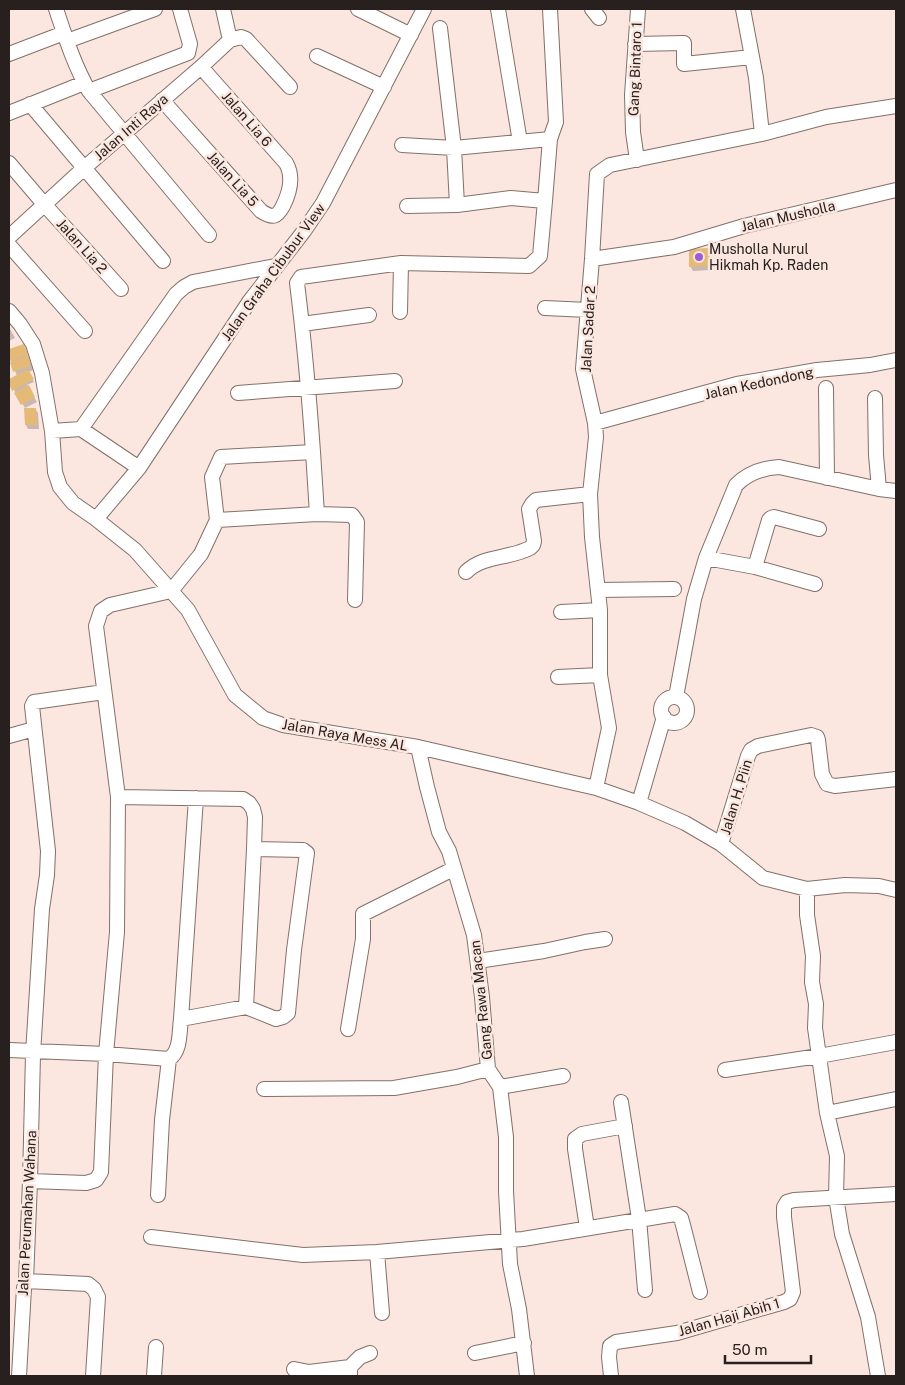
<svg xmlns="http://www.w3.org/2000/svg" width="905" height="1385" font-family="'Public Sans',sans-serif">
  <style>
    .shadow { fill: #0003 }
    .building { fill: #e5ba76 }
    .lines { fill: none; stroke-linecap: round; stroke-linejoin: round }
    .minor-casing { stroke: #827069; stroke-width: 16 }
    .minor { stroke: #fff; stroke-width: 14 }
    .poi-dot { fill: #9c5cd2; stroke: #fbe7df; stroke-width: 2 }
    .labels { text-anchor: middle; dominant-baseline: central; stroke-width: 5; stroke-linejoin: round; paint-order: stroke }
    .street-label { font-size: 14px; fill: #27201e; stroke: #fbe7df }
    .poi-label { font-size: 14px; fill: #27201e; stroke: #fbe7df; text-anchor: start }
  </style>
  <rect width="100%" height="100%" fill="#fbe7df"/>
  <path class="shadow" d="M 708,249 L 710,254 L 711,270 L 693,271 L 690,266 Z
    M 9,327 L 15,338 L 9,341 Z
    M 24,345 L 33,370 L 29,372 L 34,382 L 27,385 L 37,402 L 25,408 L 9,382 L 9,380 L 17,376 L 9,355 L 9,351 Z
    M 35,409 L 38,413 L 39,429 L 28,429 L 26,425 Z"/>
  <path class="building" d="M 708,248 L 709,266 L 689,267 L 689,249 Z
    M 24,344 L 28,354 L 10,361 L 9,349 Z
    M 28,355 L 31,365 L 13,372 L 10,362 Z
    M 28,369 L 34,379 L 12,391 L 9,384 L 9,379 Z
    M 29,385 L 35,397 L 21,405 L 14,393 Z
    M 24,408 L 36,408 L 37,425 L 25,425 Z"/>
  <g class="lines">
    <g class="minor-casing">
      <path id="minor" d="M 56,9 C 65,36 74,65 89,91 L 209,235
        M 358,9 L 411,35
        M 498,9 L 520,142
        M 592,9 L 599,18
        M 743,9 L 756,78 L 762,134
        M 230,40 L 241,37 L 246,39 L 290,87
        M 67,41 L 155,9
        M 635,44 L 684,43 L 684,64 L 752,57
        M 9,54 L 64,33
        M 317,56 L 384,87
        M 89,91 L 188,53 L 190,44 L 180,9
        M 162,100 L 261,211 C 273,219 277,217 283,206 C 290,192 294,177 286,163 L 201,67
        M 30,104 L 163,261
        M 9,113 L 84,83
        M 402,145 L 454,148 L 440,28
        M 637,160 L 633,132 L 632,95 L 638,9
        M 9,163 L 44,204 L 121,289
        M 545,201 L 550,139
        M 407,206 L 457,205
        M 9,237 L 83,169 L 201,67 L 230,40 L 223,9
        M 9,245 L 85,331
        M 592,259 L 674,247 L 744,226 L 896,190
        M 545,308 L 588,310
        M 9,311 L 20,324 L 33,344 L 42,373 L 52,431 L 55,472 L 60,487 L 73,503 L 96,519 L 135,550 L 188,610 L 235,695 L 263,718 L 283,725 L 418,747 L 596,788 L 639,803 L 685,823 L 721,844 L 763,878 L 807,889 L 845,885 L 879,886 L 896,890
        M 400,312 L 401,263
        M 302,324 L 369,315
        M 826,388 L 827,478
        M 238,393 L 395,381
        M 595,423 L 737,384 L 817,370 L 870,365 L 896,360
        M 81,429 L 176,294 L 184,287 L 193,282 L 275,266
        M 52,431 L 81,429 L 139,468
        M 313,452 L 317,514
        M 879,489 L 896,491
        M 96,519 L 139,468 L 249,302 L 304,231 L 323,203 L 424,9
        M 217,520 L 317,514 L 352,515 L 357,522 L 355,600
        M 706,558 L 755,567 L 815,584
        M 755,567 L 769,520 L 771,518 L 774,517 L 819,529
        M 466,572 C 483,555 509,559 530,548 L 533,545 L 534,541 L 529,509 L 532,504 L 536,500 L 590,494
        M 598,590 L 674,589
        M 561,612 L 600,610
        M 558,677 L 600,675
        M 676,697 L 694,599 L 706,558 L 736,485 C 748,473 762,468 779,467 L 879,489 L 876,455 L 875,398
        M661 710a13 13 0 1 1 26 0a13 13 0 1 1-26 0Z
        M 9,736 L 34,729
        M 418,747 L 427,787 L 439,832 L 449,851 L 474,935 L 482,997 L 488,1069 L 500,1087 L 506,1137 L 506,1191 L 510,1264 L 519,1309 L 527,1376
        M 596,788 L 609,728 L 600,675 L 600,610 L 592,537 L 590,494 L 596,437 L 595,423 L 583,369 L 592,259 L 597,174 L 610,165 L 762,134 L 826,117 L 896,106
        M 118,797 L 243,799 L 249,803 L 253,809 L 255,817 L 254,849 L 246,1007
        M 639,803 L 664,717
        M 721,844 L 748,756 L 751,750 L 758,746 L 811,735 L 817,737 L 818,740 L 822,774 L 827,784 L 835,786 L 896,779
        M 807,889 L 807,915 L 813,956 L 812,982 L 816,1004 L 815,1028 L 827,1113 L 837,1156 L 836,1197 L 842,1234 L 868,1317 L 878,1376
        M 478,961 L 544,951 L 585,942 L 605,939
        M 181,1019 L 246,1007 L 276,1019 L 283,1017 L 288,1013 L 294,950 L 307,853 L 303,850 L 254,849
        M 348,1029 L 363,939 L 363,914 L 453,869
        M 9,1050 L 106,1054 L 169,1059
        M 725,1070 L 819,1056 L 896,1042
        M 500,1087 L 563,1076
        M 264,1089 L 394,1088 L 457,1077 L 488,1069
        M 621,1102 L 639,1219 L 645,1290
        M 827,1113 L 896,1099
        M 30,1181 L 86,1183 L 96,1180 L 101,1172 L 106,1054 L 117,932 L 118,797 L 96,626 L 101,611 L 110,605 L 171,591 L 201,554 L 217,520 L 212,477 L 221,457 L 313,452 C 309,395 304,339 297,283 L 301,277 L 401,263 L 529,266 L 540,256 L 545,201 L 511,198 L 457,205 L 454,148 L 550,139 L 556,122 L 550,9
        M 158,1195 L 162,1120 L 169,1059 C 181,1051 179,1033 181,1019 L 196,798
        M 587,1228 L 575,1149 L 575,1139 L 582,1134 L 625,1126
        M 151,1237 L 303,1255 L 377,1252 L 523,1239 L 675,1214 L 681,1218 L 683,1225 L 700,1292
        M 377,1252 L 382,1313
        M 26,1281 L 88,1284 L 94,1289 L 98,1297 L 93,1376
        M 475,1353 L 524,1343
        M 350,1367 L 360,1357 L 370,1353
        M 294,1369 L 309,1372 L 350,1367 L 350,1376
        M 19,1376 L 24,1288 L 26,1281 L 30,1181 L 33,1054 L 42,909 L 47,875 L 48,851 L 32,706 L 34,702 L 104,692
        M 154,1376 L 156,1347
        M 611,1376 L 609,1357 L 610,1346 L 616,1342 L 677,1333 L 784,1302 L 790,1299 L 793,1292 L 784,1217 L 784,1207 L 787,1202 L 794,1200 L 896,1194"/>
    </g>
    <use href="#minor" class="minor"/>
  </g>
  <circle class="poi-dot" cx="699" cy="257" r="5"/>
  <g class="labels">
    <g class="street-label">
      <text transform="translate(635 69) rotate(-88)">Gang Bintaro 1</text>
      <text transform="translate(247 119) rotate(49)">Jalan Lia 6</text>
      <text transform="translate(131 127) rotate(-41)">Jalan Inti Raya</text>
      <text transform="translate(233 179) rotate(48)">Jalan Lia 5</text>
      <text transform="translate(788 216) rotate(-13)">Jalan Musholla</text>
      <text transform="translate(82 246) rotate(48)">Jalan Lia 2</text>
      <text transform="translate(273 272) rotate(-54)">Jalan Graha Cibubur View</text>
      <text transform="translate(588 329) rotate(-87)">Jalan Sadar 2</text>
      <text transform="translate(759 383) rotate(-12)">Jalan Kedondong</text>
      <text transform="translate(345 735) rotate(10)">Jalan Raya Mess AL</text>
      <text transform="translate(736 797) rotate(-73)">Jalan H. Piin</text>
      <text transform="translate(481 1000) rotate(-96)">Gang Rawa Macan</text>
      <text transform="translate(27 1213) rotate(-87)">Jalan Perumahan Wahana</text>
      <text transform="translate(729 1317) rotate(-16)">Jalan Haji Abih 1</text>
    </g>
    <g class="poi-label">
      <text x="709" y="249">Musholla Nurul<tspan x="709" dy="16">Hikmah Kp. Raden</tspan></text>
    </g>
  </g>
  <rect width="905" height="1385" fill="none" stroke="#27201e" stroke-width="20"/>
  <path d="M725 1355v8h86v-8" fill="none" stroke="#27201e" stroke-width="2.5"/>
  <text x="732" y="1355" font-size="15" fill="#27201e" stroke="#fbe7df" stroke-width="4" paint-order="stroke">50 m</text>
</svg>
